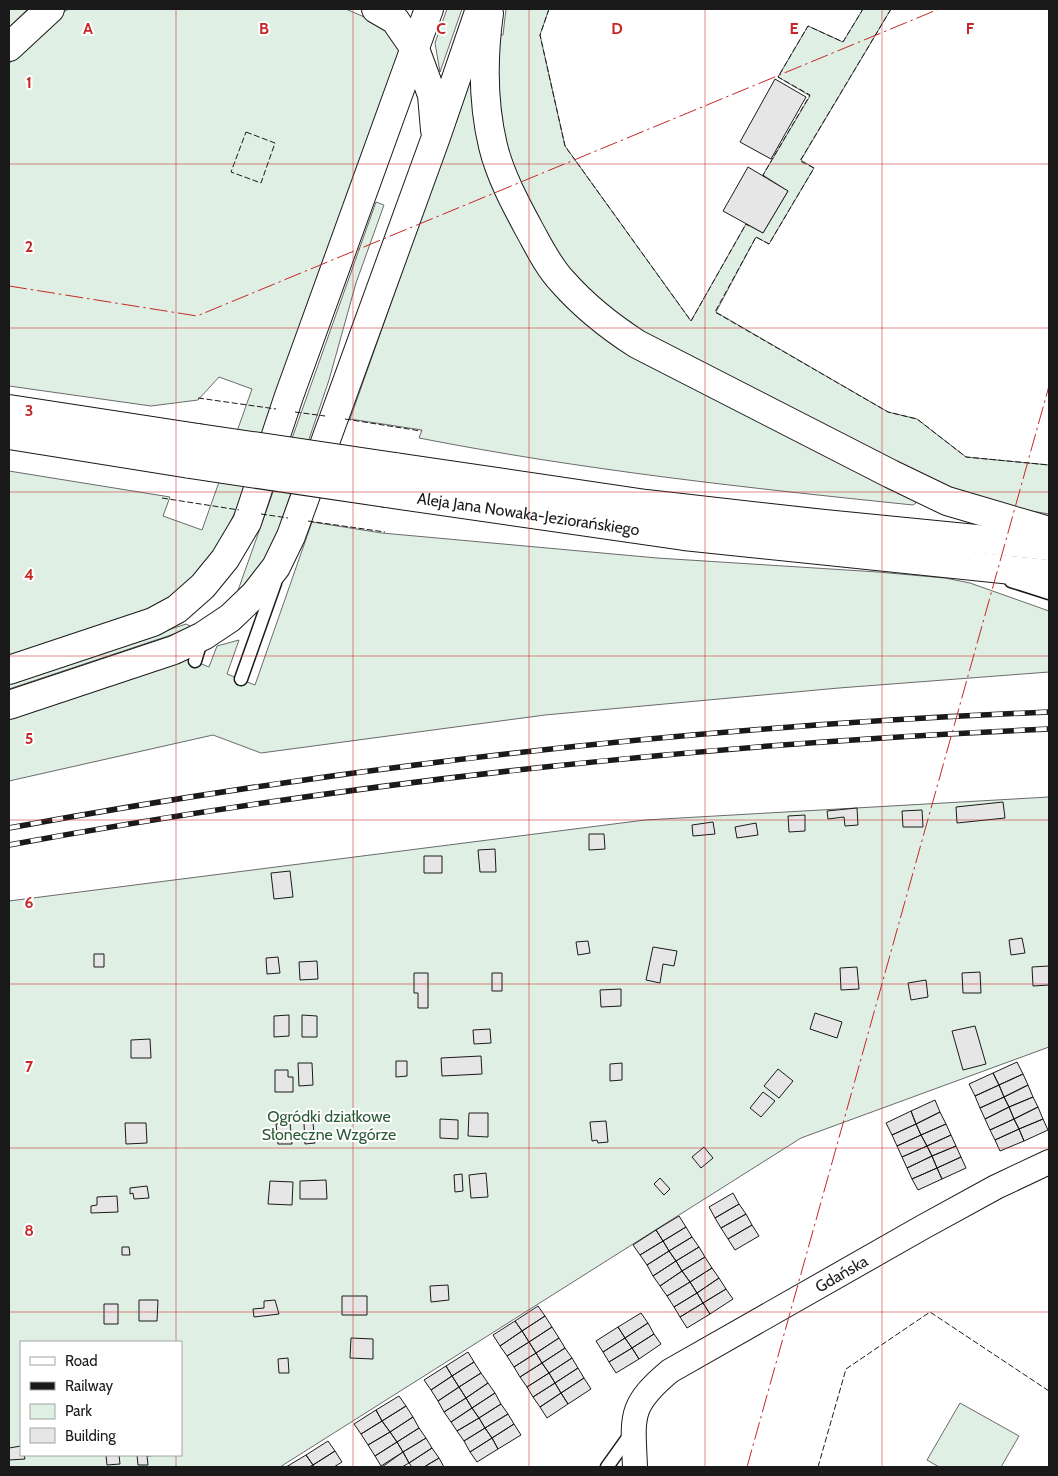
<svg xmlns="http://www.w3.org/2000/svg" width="1058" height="1476" font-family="Cabin,sans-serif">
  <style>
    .green { fill: #e0efe3; stroke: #6a6a6a; fill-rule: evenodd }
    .building { fill: #e6e6e6; stroke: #1a1a1a }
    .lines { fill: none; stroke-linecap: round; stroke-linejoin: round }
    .lane-casing { stroke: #1a1a1a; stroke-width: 15 }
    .street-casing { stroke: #1a1a1a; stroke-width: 26 }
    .primary-casing { stroke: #1a1a1a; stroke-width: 30 }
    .lane { stroke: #fff; stroke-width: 12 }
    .street { stroke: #fff; stroke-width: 24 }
    .primary { stroke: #fff; stroke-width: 28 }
    .rail-casing { stroke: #1a1a1a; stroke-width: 5.5 }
    .rail { stroke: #fff; stroke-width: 4; stroke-dasharray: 11; stroke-linecap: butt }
    .primary-bridge-casing { stroke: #1a1a1a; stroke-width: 30; stroke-linecap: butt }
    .primary-bridge { stroke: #fff; stroke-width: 28 }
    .fence { stroke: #1a1a1a; stroke-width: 1; stroke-dasharray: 6 2.5; stroke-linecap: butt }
    .power { stroke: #c62828; stroke-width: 1; stroke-dasharray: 18 4 2.5 4; stroke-linecap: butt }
    .grid { fill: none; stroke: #c62828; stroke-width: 1; stroke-opacity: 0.55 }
    .labels { text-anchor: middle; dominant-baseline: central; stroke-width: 4; stroke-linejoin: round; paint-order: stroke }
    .street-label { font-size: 16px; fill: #1a1a1a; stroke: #fff }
    .park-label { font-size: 16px; fill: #2b5a34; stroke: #fff }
    .grid-label { font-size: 16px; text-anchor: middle; font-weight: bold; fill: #c62828; stroke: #fff; stroke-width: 4; stroke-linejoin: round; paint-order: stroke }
  </style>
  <rect width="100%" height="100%" fill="#fff"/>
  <path class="green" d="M 9,9 L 28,9 L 9,27 Z
    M 69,9 L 346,9 L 387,27 L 401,49 L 237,508 L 220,543 L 205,566 L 170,597 L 145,610 L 9,656 L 9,471 L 170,497 L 163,516 L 202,530 L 252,389 L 219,377 L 198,400 L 151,406 L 9,386 L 9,64 L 21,49 L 63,12 Z
    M 447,9 L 462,9 L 440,72 L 435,43 Z
    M 506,9 L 549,9 L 540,35 L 565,146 L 691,321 L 746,224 L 763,233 L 788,191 L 763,175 L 810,96 L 778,77 L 808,26 L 843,42 L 863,9 L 891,9 L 801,160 L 814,168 L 769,244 L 756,237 L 716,312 L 888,412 L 917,419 L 966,457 L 1049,465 L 1049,514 L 1008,507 L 945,487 L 637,329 L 632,323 L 629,321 L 628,322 L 601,301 L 569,268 L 554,247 L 516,178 L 502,131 L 498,81 L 500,35 L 503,35 Z
    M 471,77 L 491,181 L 516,233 L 545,276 L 914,499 L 916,503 L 913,505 C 748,488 582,470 419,438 L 422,430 L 350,419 Z
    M 376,202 L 384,205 L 356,283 L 329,380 L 273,546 L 263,564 L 236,596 Z
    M 312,522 L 382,533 L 657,558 L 878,572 L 945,578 L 970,583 L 1049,611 L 1049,672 L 839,688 L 545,715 L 261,753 L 213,735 L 9,781 L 9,718 L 65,700 L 184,657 L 209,667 L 217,646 L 239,640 L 227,674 L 255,685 Z
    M 186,624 L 190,626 L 186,630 L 9,689 L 9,682 Z
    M 1049,797 L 1049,1047 L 801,1138 L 280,1467 L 9,1467 L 9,901 L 645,820 ZM 21,1342 L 181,1342 L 181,1455 L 21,1455 Z
    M 960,1403 L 1019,1436 L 1001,1467 L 939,1467 L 927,1460 Z"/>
  <path class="building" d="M 775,79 L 806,97 L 771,159 L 740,142 Z
    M 748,167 L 788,191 L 763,233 L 723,211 Z
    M 1003,802 L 1005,818 L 957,823 L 956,807 Z
    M 857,808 L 858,825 L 845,826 L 844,817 L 828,819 L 827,811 Z
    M 922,810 L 923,827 L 903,827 L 902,811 Z
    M 805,815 L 805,831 L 789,832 L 788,816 Z
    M 713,822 L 715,834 L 693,836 L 692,825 Z
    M 756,823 L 758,835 L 737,838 L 735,827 Z
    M 589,834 L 604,834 L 605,849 L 589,850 Z
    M 495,849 L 496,872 L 480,872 L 478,850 Z
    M 424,856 L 442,856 L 442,873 L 424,873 Z
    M 290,871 L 293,897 L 274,899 L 271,873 Z
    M 1022,938 L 1025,953 L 1011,955 L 1009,940 Z
    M 588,941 L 590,953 L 578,955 L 576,942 Z
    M 653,947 L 677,951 L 674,966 L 663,964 L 660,983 L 646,980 Z
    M 94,954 L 104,954 L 104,967 L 94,967 Z
    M 278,957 L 280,973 L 267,974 L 266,958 Z
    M 317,961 L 318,979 L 300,980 L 299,962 Z
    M 1049,966 L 1049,985 L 1033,986 L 1032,967 Z
    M 857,967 L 859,989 L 841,990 L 840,968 Z
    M 980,972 L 981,993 L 963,993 L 962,973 Z
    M 414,973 L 428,973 L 428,1008 L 418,1008 L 418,993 L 414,993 Z
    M 492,973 L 502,973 L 502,991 L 492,991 Z
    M 926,980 L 928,997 L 911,1000 L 908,983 Z
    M 621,989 L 621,1006 L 601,1007 L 600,990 Z
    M 815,1013 L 842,1022 L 837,1038 L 810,1029 Z
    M 289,1015 L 289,1036 L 274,1037 L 274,1016 Z
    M 302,1015 L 317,1016 L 317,1037 L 302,1037 Z
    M 975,1026 L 986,1064 L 963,1070 L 952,1031 Z
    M 490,1029 L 491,1043 L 474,1044 L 473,1030 Z
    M 150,1039 L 151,1058 L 131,1058 L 131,1040 Z
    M 481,1056 L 482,1074 L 442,1076 L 441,1058 Z
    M 396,1061 L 407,1061 L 407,1076 L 396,1077 Z
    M 1017,1062 L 1023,1074 L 999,1085 L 993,1073 Z
    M 298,1063 L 312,1063 L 313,1085 L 299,1086 Z
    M 622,1063 L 622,1080 L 610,1081 L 610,1064 Z
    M 778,1069 L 793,1081 L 779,1098 L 764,1086 Z
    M 275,1070 L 288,1070 L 288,1077 L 293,1077 L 293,1092 L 275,1092 Z
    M 993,1073 L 999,1085 L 975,1096 L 969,1084 Z
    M 1023,1074 L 1028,1085 L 1004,1097 L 999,1085 Z
    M 999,1085 L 1004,1097 L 980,1108 L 975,1096 Z
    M 1028,1085 L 1033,1097 L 1009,1107 L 1004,1097 Z
    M 763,1092 L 775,1101 L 761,1117 L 750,1108 Z
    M 1004,1097 L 1009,1107 L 985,1119 L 980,1108 Z
    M 1033,1097 L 1038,1107 L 1014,1119 L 1009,1107 Z
    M 935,1100 L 940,1112 L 916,1124 L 911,1111 Z
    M 1009,1107 L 1014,1119 L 990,1130 L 985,1119 Z
    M 1038,1107 L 1043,1119 L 1019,1129 L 1014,1119 Z
    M 911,1111 L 916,1124 L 892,1135 L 886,1123 Z
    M 940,1112 L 946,1124 L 921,1135 L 916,1124 Z
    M 469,1113 L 488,1113 L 488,1137 L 468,1136 Z
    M 440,1119 L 458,1120 L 458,1139 L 440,1138 Z
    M 1014,1119 L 1019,1129 L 995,1140 L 990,1130 Z
    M 1043,1119 L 1048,1130 L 1024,1141 L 1019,1129 Z
    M 606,1121 L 608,1142 L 598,1143 L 597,1140 L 592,1141 L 590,1122 Z
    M 125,1123 L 146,1123 L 147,1143 L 126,1144 Z
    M 290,1123 L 292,1144 L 278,1144 L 276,1124 Z
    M 304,1123 L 313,1123 L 315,1143 L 305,1144 Z
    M 916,1124 L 921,1135 L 897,1146 L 892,1135 Z
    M 946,1124 L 951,1135 L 927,1146 L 921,1135 Z
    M 1019,1129 L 1024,1141 L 1000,1151 L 995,1140 Z
    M 921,1135 L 927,1146 L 902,1157 L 897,1146 Z
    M 951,1135 L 956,1146 L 932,1156 L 927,1146 Z
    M 927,1146 L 932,1156 L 907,1168 L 902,1157 Z
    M 956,1146 L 961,1157 L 937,1168 L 932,1156 Z
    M 704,1147 L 713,1158 L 701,1168 L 692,1157 Z
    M 932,1156 L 937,1168 L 912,1179 L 907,1168 Z
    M 961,1157 L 966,1168 L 942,1179 L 937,1168 Z
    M 937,1168 L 942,1179 L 918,1190 L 912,1179 Z
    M 486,1173 L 488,1197 L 471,1198 L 469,1175 Z
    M 462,1174 L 463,1191 L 455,1192 L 454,1175 Z
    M 660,1178 L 670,1189 L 664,1195 L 654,1184 Z
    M 326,1180 L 327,1199 L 300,1199 L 300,1181 Z
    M 270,1181 L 293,1182 L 292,1205 L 268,1204 Z
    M 147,1186 L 149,1198 L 134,1199 L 133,1193 L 130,1194 L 130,1188 Z
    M 733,1193 L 739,1204 L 715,1218 L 709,1207 Z
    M 117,1196 L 118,1212 L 91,1213 L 91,1206 L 97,1205 L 97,1197 Z
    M 739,1204 L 746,1214 L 721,1228 L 715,1218 Z
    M 746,1214 L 752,1225 L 728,1239 L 721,1228 Z
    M 679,1216 L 686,1227 L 663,1241 L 656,1230 Z
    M 752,1225 L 759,1236 L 735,1250 L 728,1239 Z
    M 686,1227 L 692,1237 L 669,1251 L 663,1241 Z
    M 656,1230 L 663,1241 L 640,1255 L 633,1245 Z
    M 692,1237 L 699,1247 L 676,1261 L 669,1251 Z
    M 663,1241 L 669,1251 L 647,1265 L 640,1255 Z
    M 122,1247 L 129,1247 L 130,1255 L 122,1255 Z
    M 699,1247 L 705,1257 L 682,1271 L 676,1261 Z
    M 669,1251 L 676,1261 L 653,1276 L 647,1265 Z
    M 705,1257 L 712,1268 L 690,1282 L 682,1271 Z
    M 676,1261 L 682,1271 L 660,1286 L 653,1276 Z
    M 712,1268 L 719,1278 L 697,1293 L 690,1282 Z
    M 682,1271 L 690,1282 L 667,1296 L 660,1286 Z
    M 719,1278 L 726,1289 L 703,1303 L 697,1293 Z
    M 690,1282 L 697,1293 L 674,1307 L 667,1296 Z
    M 448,1285 L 449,1300 L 431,1302 L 430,1286 Z
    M 726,1289 L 733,1299 L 710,1314 L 703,1303 Z
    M 697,1293 L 703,1303 L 680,1317 L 674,1307 Z
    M 342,1296 L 367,1296 L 367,1315 L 342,1315 Z
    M 139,1300 L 158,1300 L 157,1321 L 139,1321 Z
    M 275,1300 L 279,1314 L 254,1317 L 253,1309 L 264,1308 L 264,1301 Z
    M 703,1303 L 710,1314 L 687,1328 L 680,1317 Z
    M 104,1304 L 118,1304 L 118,1324 L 104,1324 Z
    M 538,1306 L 545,1316 L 522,1331 L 515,1321 Z
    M 641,1313 L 648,1323 L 625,1338 L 618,1327 Z
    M 545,1316 L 552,1327 L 529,1342 L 522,1331 Z
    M 515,1321 L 522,1331 L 500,1346 L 493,1335 Z
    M 648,1323 L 654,1334 L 632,1348 L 625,1338 Z
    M 552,1327 L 559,1338 L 536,1353 L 529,1342 Z
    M 618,1327 L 625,1338 L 603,1352 L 596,1341 Z
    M 522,1331 L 529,1342 L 507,1356 L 500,1346 Z
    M 654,1334 L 661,1344 L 639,1359 L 632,1348 Z
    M 351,1338 L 373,1339 L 373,1359 L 350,1358 Z
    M 559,1338 L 565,1348 L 542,1363 L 536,1353 Z
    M 625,1338 L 632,1348 L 609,1362 L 603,1352 Z
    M 529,1342 L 536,1353 L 514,1367 L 507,1356 Z
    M 565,1348 L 572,1358 L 549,1373 L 542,1363 Z
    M 632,1348 L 639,1359 L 616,1373 L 609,1362 Z
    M 468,1352 L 474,1362 L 452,1376 L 446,1366 Z
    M 536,1353 L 542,1363 L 520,1377 L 514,1367 Z
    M 288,1358 L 289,1373 L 279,1373 L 278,1359 Z
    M 572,1358 L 578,1368 L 555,1383 L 549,1373 Z
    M 474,1362 L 481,1373 L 459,1387 L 452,1376 Z
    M 542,1363 L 549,1373 L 527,1387 L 520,1377 Z
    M 446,1366 L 452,1376 L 431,1390 L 424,1380 Z
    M 578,1368 L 584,1378 L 561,1393 L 555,1383 Z
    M 481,1373 L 488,1383 L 466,1398 L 459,1387 Z
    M 549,1373 L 555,1383 L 533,1397 L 527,1387 Z
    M 452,1376 L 459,1387 L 438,1401 L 431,1390 Z
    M 584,1378 L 591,1389 L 568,1404 L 561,1393 Z
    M 488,1383 L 495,1393 L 472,1408 L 466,1398 Z
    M 555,1383 L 561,1393 L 540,1407 L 533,1397 Z
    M 459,1387 L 466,1398 L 444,1412 L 438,1401 Z
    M 495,1393 L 501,1404 L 479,1418 L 472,1408 Z
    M 561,1393 L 568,1404 L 547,1418 L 540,1407 Z
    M 399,1396 L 406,1406 L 382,1421 L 376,1410 Z
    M 466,1398 L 472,1408 L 451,1422 L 444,1412 Z
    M 501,1404 L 508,1414 L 485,1428 L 479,1418 Z
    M 406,1406 L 413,1417 L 390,1432 L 382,1421 Z
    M 472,1408 L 479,1418 L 457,1431 L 451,1422 Z
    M 376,1410 L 382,1421 L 361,1434 L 354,1424 Z
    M 508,1414 L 514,1424 L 492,1438 L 485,1428 Z
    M 413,1417 L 419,1428 L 397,1442 L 390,1432 Z
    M 479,1418 L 485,1428 L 464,1441 L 457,1431 Z
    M 382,1421 L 390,1432 L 368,1445 L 361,1434 Z
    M 514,1424 L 521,1435 L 498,1449 L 492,1438 Z
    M 419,1428 L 426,1438 L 403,1452 L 397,1442 Z
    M 485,1428 L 492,1438 L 470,1452 L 464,1441 Z
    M 390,1432 L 397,1442 L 375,1456 L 368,1445 Z
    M 426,1438 L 432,1448 L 409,1463 L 403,1452 Z
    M 492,1438 L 498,1449 L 477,1462 L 470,1452 Z
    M 328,1441 L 335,1451 L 313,1465 L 306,1455 Z
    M 397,1442 L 403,1452 L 381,1466 L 375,1456 Z
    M 21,1446 L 21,1455 L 24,1455 L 25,1459 L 9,1460 L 9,1448 Z
    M 432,1448 L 439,1458 L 424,1467 L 412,1467 L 409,1463 Z
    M 335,1451 L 342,1462 L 334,1467 L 314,1467 L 313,1465 Z
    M 403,1452 L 409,1463 L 402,1467 L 382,1467 Z
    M 106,1455 L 119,1455 L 120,1464 L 107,1465 Z
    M 137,1455 L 159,1455 L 147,1456 L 148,1465 L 138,1465 Z
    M 306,1455 L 313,1465 L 309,1467 L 286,1467 Z
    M 439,1458 L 444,1467 L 424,1467 Z"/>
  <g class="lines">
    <g class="lane-casing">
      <path id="lane" d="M 1011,581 L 1049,593
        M 195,661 L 202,638
        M 241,679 L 275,583
        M 607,1467 L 632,1432"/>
    </g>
    <g class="street-casing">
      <g id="street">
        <path id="s1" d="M 635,1467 C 633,1417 628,1406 670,1371 L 923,1227 L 996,1187 L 1049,1162"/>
      </g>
    </g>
    <g class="primary-casing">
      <g id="primary">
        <path d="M 376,9 L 395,20 L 415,49 L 432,95 L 435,130"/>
        <path d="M 489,13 C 483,56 483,104 493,146 C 500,175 515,203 529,229 C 539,247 548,266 562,281 C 584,306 609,326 637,344 L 891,474 L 947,501 L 1049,531"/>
        <path d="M 9,47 L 50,9"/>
        <path d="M 9,409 L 198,438"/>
        <path d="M 9,435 L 190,464"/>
        <path d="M 395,467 L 646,504 L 824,524 L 1049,546"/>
        <path id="s2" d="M 386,493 L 684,536 L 1049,574"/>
        <path d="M 9,670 L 153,622 L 177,609 L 203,586 L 225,559 L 247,522 L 289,396 L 429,9"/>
        <path d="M 9,705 L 174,650 L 203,636 L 230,618 L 255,594 L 276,567 L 291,536 L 436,137 L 480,9"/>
      </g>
    </g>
    <use href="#lane" class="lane"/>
    <use href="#street" class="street"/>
    <use href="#primary" class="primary"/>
    <g class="rail-casing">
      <path id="rail" d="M 9,828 C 352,765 701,726 1049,712
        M 9,845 C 352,782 701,744 1049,729"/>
    </g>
    <use href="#rail" class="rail"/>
    <g class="primary-bridge-casing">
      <path id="primary-bridge" d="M 198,438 L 395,467
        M 190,464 L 386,493"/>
    </g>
    <use href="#primary-bridge" class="primary-bridge"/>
    <path class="fence" d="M 549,9 L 540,35 L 565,146 L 691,321 L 746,224 L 749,226
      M 891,9 L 800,161 L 814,168 L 769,244 L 756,237 L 715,312 L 888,412 L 917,419 L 966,457 L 1049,465
      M 246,132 L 275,143 L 261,183 L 231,172 Z
      M 765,177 L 763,175 L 810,95 L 778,77 L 808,26 L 843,42 L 863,9
      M 198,398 L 276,409
      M 295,412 L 325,416
      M 345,419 L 421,431
      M 162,498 L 239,510
      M 261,514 L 288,518
      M 308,521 L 385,532
      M 818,1467 L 846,1369 L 930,1312 L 1049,1391"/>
    <path class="power" d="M 9,286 L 197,316 L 939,9
      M 747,1467 L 1049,386"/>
  </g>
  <path class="grid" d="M 176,9 L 176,1342M 353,9 L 353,1467M 529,9 L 529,1467M 705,9 L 705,1467M 882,9 L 882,1467M 9,164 L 1049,164M 9,328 L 1049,328M 9,492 L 1049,492M 9,656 L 1049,656M 9,820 L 1049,820M 9,984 L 1049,984M 9,1148 L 1049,1148M 9,1312 L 1049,1312M 176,1455 L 176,1467"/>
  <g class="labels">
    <g class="street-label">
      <text stroke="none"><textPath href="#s2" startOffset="144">Aleja Jana Nowaka-Jeziorańskiego</textPath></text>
      <text stroke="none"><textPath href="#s1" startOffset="306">Gdańska</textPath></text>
    </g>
    <g class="park-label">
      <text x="329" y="1116">Ogródki działkowe<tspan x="329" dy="18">Słoneczne Wzgórze</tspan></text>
    </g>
  </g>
  <g class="grid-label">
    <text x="88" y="34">A</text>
    <text x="264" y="34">B</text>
    <text x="441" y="34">C</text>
    <text x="617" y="34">D</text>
    <text x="794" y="34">E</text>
    <text x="970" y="34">F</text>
    <text x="29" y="88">1</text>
    <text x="29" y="252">2</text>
    <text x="29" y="416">3</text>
    <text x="29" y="580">4</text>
    <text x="29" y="744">5</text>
    <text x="29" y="908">6</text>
    <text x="29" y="1072">7</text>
    <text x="29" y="1236">8</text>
  </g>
  <rect width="1058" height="1476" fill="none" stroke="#1a1a1a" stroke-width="20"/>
  <rect x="20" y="1341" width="162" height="115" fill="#ffffff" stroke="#a3a3a3"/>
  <rect x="30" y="1357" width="25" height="8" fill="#ffffff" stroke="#a3a3a3"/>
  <text x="65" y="1366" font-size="15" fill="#1a1a1a">Road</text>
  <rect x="30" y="1382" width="25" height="8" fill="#1a1a1a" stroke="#a3a3a3"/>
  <text x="65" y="1391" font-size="15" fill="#1a1a1a">Railway</text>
  <rect x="30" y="1404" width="25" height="15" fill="#e0efe3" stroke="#a3a3a3"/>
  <text x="65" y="1416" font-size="15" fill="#1a1a1a">Park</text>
  <rect x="30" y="1428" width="25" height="15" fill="#e6e6e6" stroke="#a3a3a3"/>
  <text x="65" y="1441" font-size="15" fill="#1a1a1a">Building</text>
</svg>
